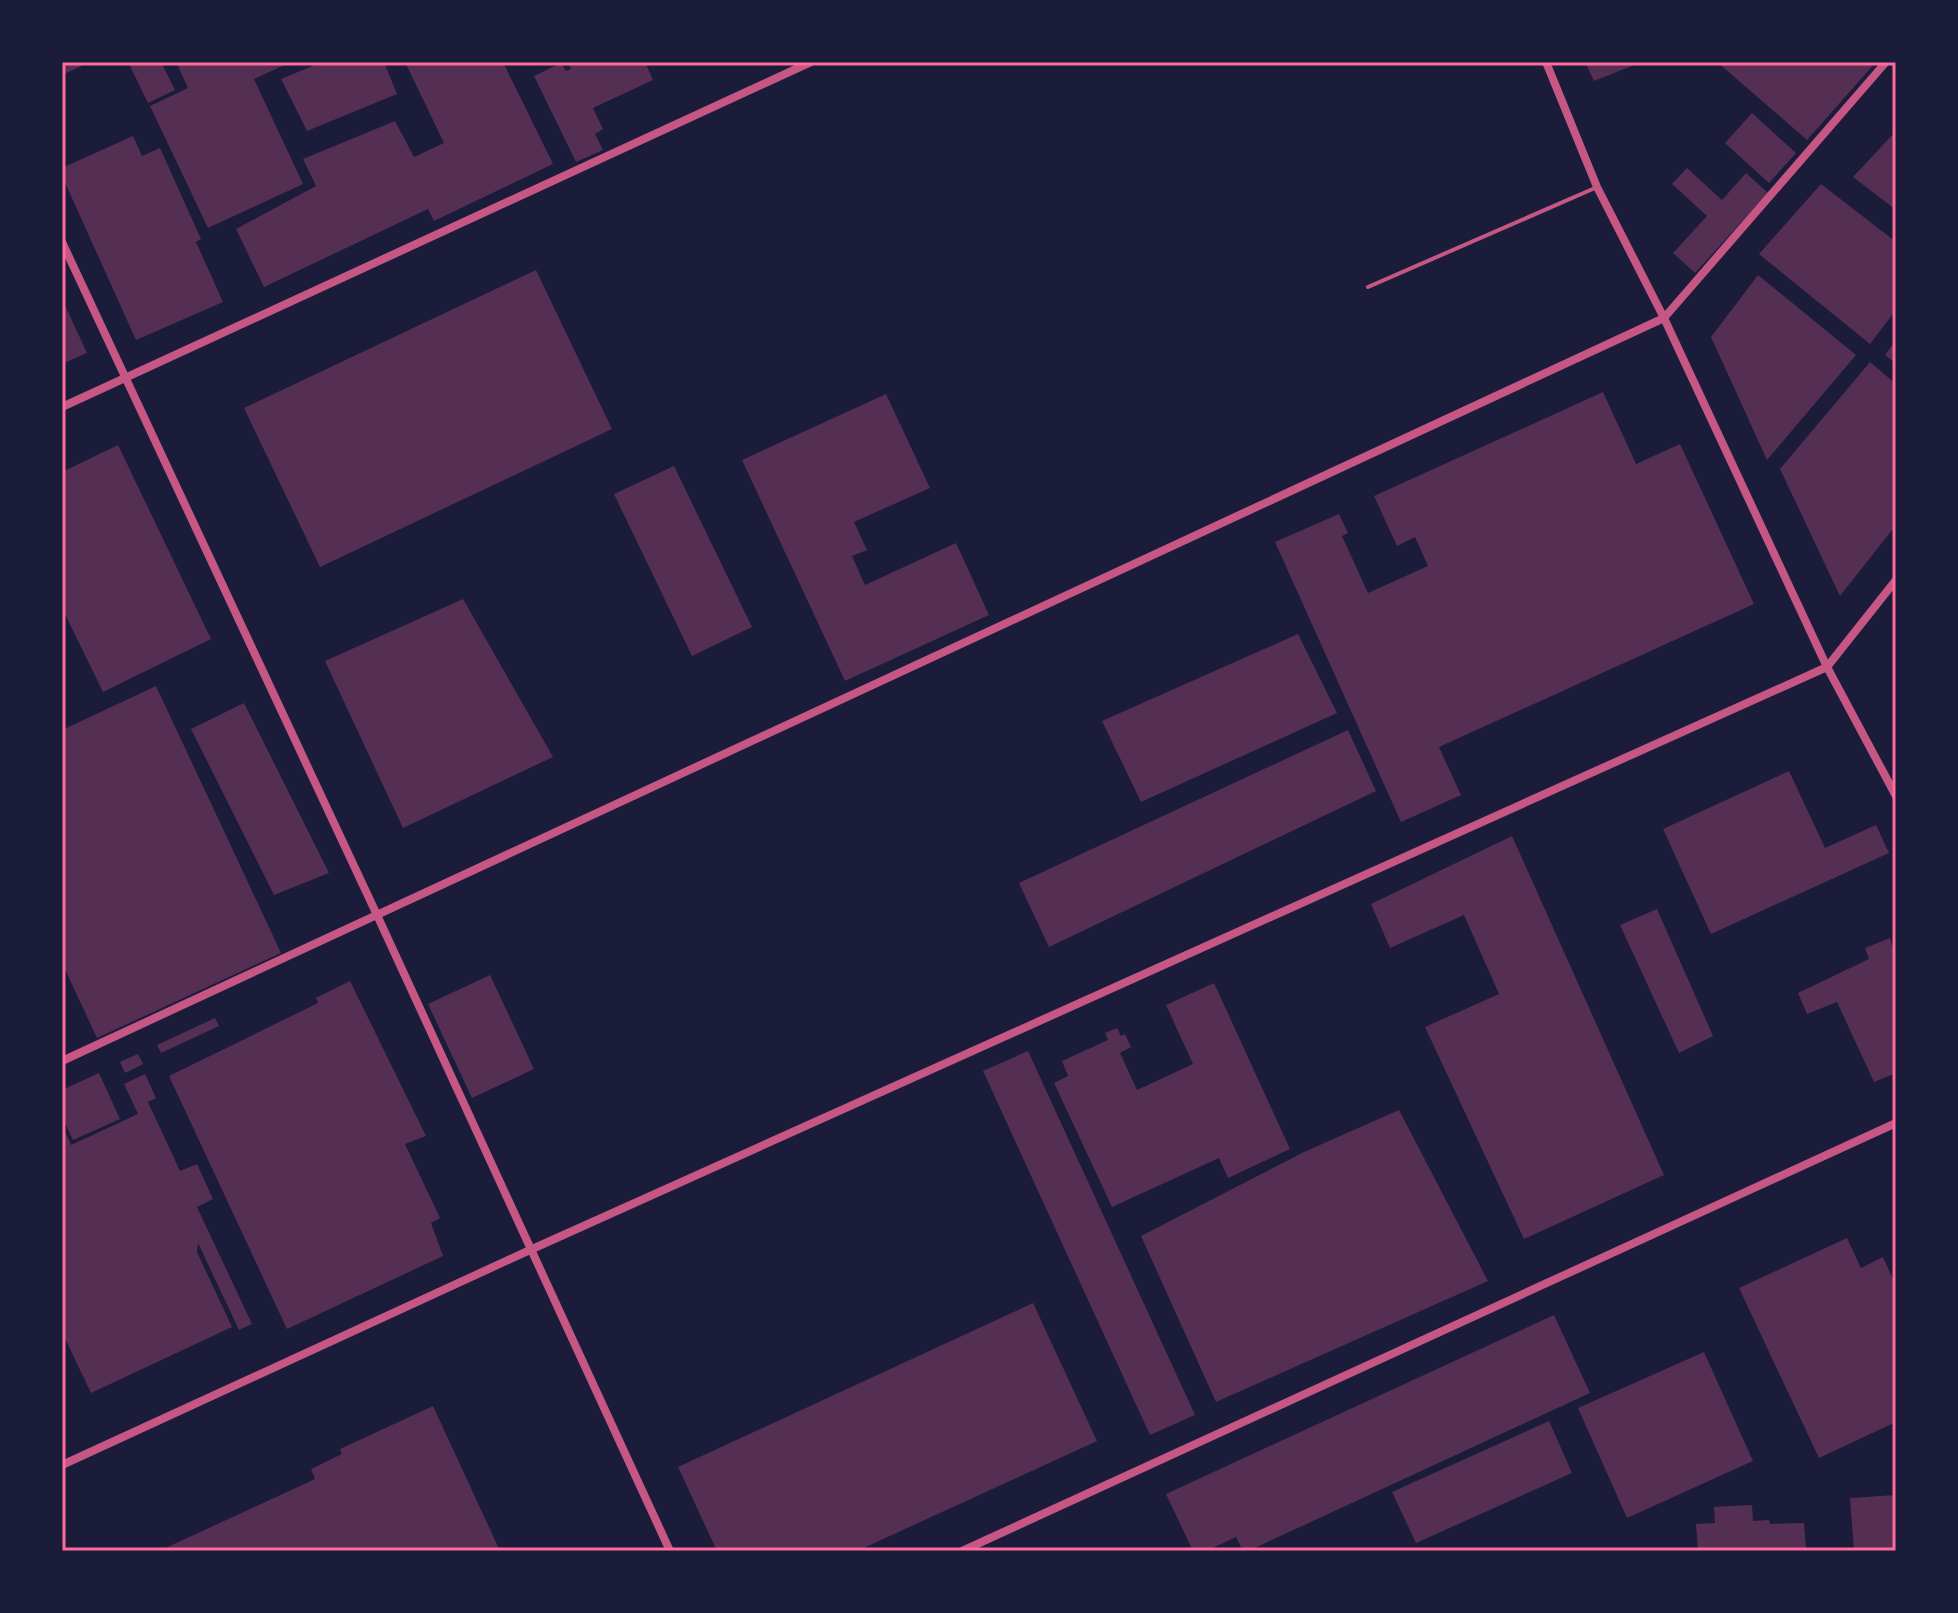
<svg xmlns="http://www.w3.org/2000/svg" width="1958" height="1613" font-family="'PT Sans',sans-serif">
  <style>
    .building { fill: #542f53 }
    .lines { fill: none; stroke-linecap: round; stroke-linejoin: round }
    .service { stroke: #c65784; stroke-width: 4 }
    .minor { stroke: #c65784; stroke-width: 8 }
    .neatline { fill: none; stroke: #ff6b9d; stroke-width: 3 }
  </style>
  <rect width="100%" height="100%" fill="#1b1b3a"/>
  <path class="building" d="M 62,62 L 90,62 L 62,75 Z
    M 128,62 L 171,62 L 163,66 L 175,90 L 148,103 Z
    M 176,62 L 291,62 L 254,79 L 303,184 L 208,228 L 150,106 L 188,88 Z
    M 322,62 L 384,62 L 397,94 L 307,131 L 281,79 Z
    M 405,62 L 503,62 L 553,164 L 434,221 L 428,209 L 264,287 L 236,229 L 316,186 L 303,159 L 395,121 L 414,157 L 444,143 Z
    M 568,62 L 645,62 L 653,80 L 593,108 L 603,129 L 595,134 L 603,150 L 576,162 L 534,76 L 561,63 L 566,71 L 571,69 Z
    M 1585,62 L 1642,62 L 1594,81 Z
    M 1717,62 L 1876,62 L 1807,140 Z
    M 1752,113 L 1796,153 L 1769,183 L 1725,143 Z
    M 1896,131 L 1896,210 L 1853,177 Z
    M 133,136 L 142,156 L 160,148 L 201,239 L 196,242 L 223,302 L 136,340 L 62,176 L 62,168 Z
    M 1687,168 L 1722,200 L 1746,173 L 1768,193 L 1695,273 L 1673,253 L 1707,216 L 1672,184 Z
    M 1821,184 L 1896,242 L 1896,310 L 1870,344 L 1759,254 Z
    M 536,270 L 612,429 L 320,567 L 244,408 Z
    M 1758,275 L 1856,355 L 1767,460 L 1711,337 Z
    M 62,299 L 87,353 L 62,364 Z
    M 1896,340 L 1896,364 L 1885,355 Z
    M 1870,362 L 1896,384 L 1896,525 L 1840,596 L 1780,469 Z
    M 1603,392 L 1636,464 L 1680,444 L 1754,604 L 1439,747 L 1461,795 L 1401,822 L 1275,542 L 1339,514 L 1348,533 L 1342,536 L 1368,593 L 1428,566 L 1415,537 L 1397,546 L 1374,496 Z
    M 886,394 L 930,488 L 854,522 L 867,550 L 852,556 L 865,585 L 956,543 L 989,615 L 845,681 L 742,460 Z
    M 118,445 L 211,639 L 103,692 L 62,608 L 62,472 Z
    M 674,466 L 752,627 L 692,656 L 614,494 Z
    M 463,599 L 553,757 L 403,828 L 325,661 Z
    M 1298,634 L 1337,713 L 1141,802 L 1102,721 Z
    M 156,686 L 281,953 L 97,1038 L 62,963 L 62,730 Z
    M 244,703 L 329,873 L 274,895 L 191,729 Z
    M 1348,730 L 1376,791 L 1049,947 L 1019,883 Z
    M 1789,771 L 1825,848 L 1876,825 L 1889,853 L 1711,934 L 1663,829 Z
    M 1512,836 L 1664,1175 L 1524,1239 L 1425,1027 L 1499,994 L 1464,915 L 1390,948 L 1371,904 Z
    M 1657,909 L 1713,1036 L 1679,1053 L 1620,925 Z
    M 1890,938 L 1893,948 L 1896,947 L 1896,1073 L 1874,1082 L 1837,1002 L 1807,1014 L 1798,993 L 1869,959 L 1865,948 Z
    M 490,975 L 534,1069 L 472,1098 L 428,1004 Z
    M 350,981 L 426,1136 L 405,1144 L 440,1218 L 431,1223 L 443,1256 L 287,1329 L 169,1076 L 318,1003 L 316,998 Z
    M 1214,983 L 1290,1149 L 1228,1178 L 1219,1158 L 1112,1207 L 1054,1083 L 1068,1076 L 1062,1061 L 1108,1040 L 1105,1033 L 1117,1028 L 1121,1036 L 1125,1034 L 1131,1047 L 1120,1053 L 1137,1090 L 1193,1064 L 1166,1005 Z
    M 215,1018 L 219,1026 L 161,1053 L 157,1045 Z
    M 1028,1051 L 1195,1415 L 1150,1435 L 983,1071 Z
    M 138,1054 L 143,1064 L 125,1073 L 120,1062 Z
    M 99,1073 L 120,1119 L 73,1140 L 62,1117 L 62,1090 Z
    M 145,1074 L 156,1098 L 148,1102 L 180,1171 L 197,1164 L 213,1199 L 197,1207 L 252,1324 L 239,1330 L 198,1243 L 197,1252 L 232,1327 L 91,1393 L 62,1332 L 62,1132 L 65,1131 L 71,1145 L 138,1114 L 124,1084 Z
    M 1399,1110 L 1488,1281 L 1216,1402 L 1141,1236 L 1304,1152 Z
    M 1847,1238 L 1861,1268 L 1883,1257 L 1896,1286 L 1896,1304 L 1892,1305 L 1896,1313 L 1896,1422 L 1819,1458 L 1739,1288 Z
    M 1033,1303 L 1097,1441 L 857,1551 L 717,1551 L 678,1467 Z
    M 1554,1315 L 1590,1393 L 1248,1551 L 1243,1551 L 1236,1537 L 1206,1551 L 1193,1551 L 1166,1494 Z
    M 1704,1352 L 1753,1461 L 1627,1518 L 1578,1408 Z
    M 433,1406 L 500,1551 L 159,1551 L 315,1479 L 311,1469 L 342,1454 L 340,1449 Z
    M 1549,1421 L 1572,1473 L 1416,1543 L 1392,1492 Z
    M 1896,1495 L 1896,1551 L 1854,1551 L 1850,1498 Z
    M 1752,1505 L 1753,1521 L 1769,1520 L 1770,1524 L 1804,1523 L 1806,1548 L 1698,1551 L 1696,1524 L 1715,1523 L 1714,1507 Z"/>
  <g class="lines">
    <path class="service" d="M 1368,287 L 1595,188"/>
    <path class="minor" d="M 1546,62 L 1597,187 L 1664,318 L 1827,667 L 1896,796
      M 62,242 L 377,915 L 670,1551
      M 62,407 L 811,62
      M 62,1061 L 1664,318 L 1886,62
      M 62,1465 L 530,1250 L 1827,667 L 1896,580
      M 962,1551 L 1896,1123"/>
  </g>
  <rect width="1958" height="1613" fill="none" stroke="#1b1b3a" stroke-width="128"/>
  <rect x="64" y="64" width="1830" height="1485" class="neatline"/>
</svg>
